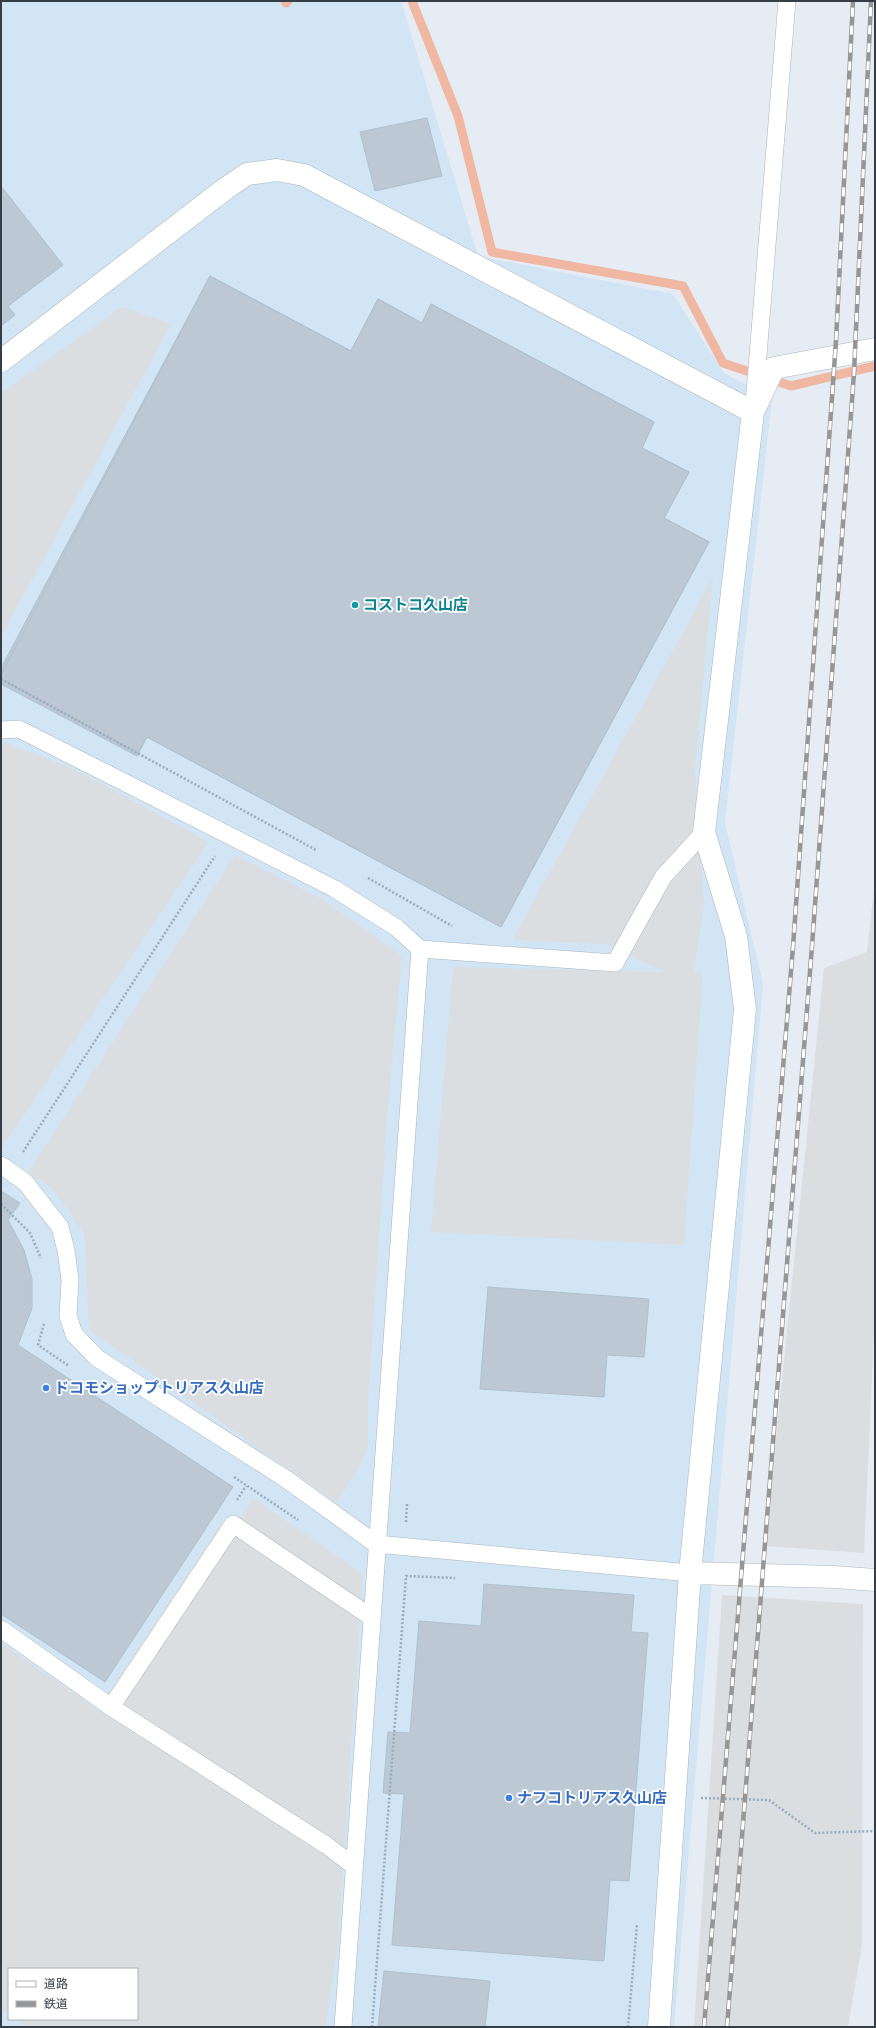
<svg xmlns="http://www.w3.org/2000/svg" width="876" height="2028" font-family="Signika,'Noto Sans JP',sans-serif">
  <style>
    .commercial { fill: #d1e5f5; fill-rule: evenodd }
    .parking { fill: #dbdee1 }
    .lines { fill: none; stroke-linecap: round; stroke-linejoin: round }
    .stream { stroke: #f0b7a2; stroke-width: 9 }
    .building { fill: #bcc9d5; stroke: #afc0cf }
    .lane-casing { stroke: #a9b4be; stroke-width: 18 }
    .street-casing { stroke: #a9b4be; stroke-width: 23 }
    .path { stroke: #9aadc0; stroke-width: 2.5; stroke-dasharray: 2 2; stroke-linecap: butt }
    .lane { stroke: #fff; stroke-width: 17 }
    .street { stroke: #fff; stroke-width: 22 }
    .rail-casing { stroke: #969696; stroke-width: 4.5 }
    .rail { stroke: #fff; stroke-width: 3; stroke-dasharray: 9; stroke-linecap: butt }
    .culture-dot { fill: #0f9aa8; stroke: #fff; stroke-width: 1.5 }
    .shop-dot { fill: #3f7fe0; stroke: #fff; stroke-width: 1.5 }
    .labels { text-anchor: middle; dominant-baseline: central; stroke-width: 3.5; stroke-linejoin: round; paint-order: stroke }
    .culture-label { font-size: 15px; font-weight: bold; fill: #0d838f; stroke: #fff; text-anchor: start }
    .shop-label { font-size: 15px; font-weight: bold; fill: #366cbe; stroke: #fff; text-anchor: start }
  </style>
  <rect width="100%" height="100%" fill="#e6ecf3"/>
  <path class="commercial" d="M 1,1 L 401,1 L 478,256 L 673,294 L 724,373 L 772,399 L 725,823 L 763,984 L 674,2027 L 1,2027 ZM 9,1969 L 137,1969 L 137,2019 L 9,2019 Z"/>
  <path class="parking" d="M 122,307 L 171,324 L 1,637 L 1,393 Z
    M 713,578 L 695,770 L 704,904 L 694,972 L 703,973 L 684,1245 L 431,1232 L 453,967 L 664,972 L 605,944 L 512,940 Z
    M 1,741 L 74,769 L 209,842 L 1,1149 Z
    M 235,855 L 322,899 L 402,956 L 388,1107 L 368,1402 L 368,1451 L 337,1503 L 89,1330 L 84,1234 L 54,1190 L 28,1172 Z
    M 875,880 L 875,1313 L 864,1553 L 765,1546 L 824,968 L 867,952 Z
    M 253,1498 L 363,1574 L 337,1951 L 326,2024 L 324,2027 L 28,2027 L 16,2019 L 137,2019 L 137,1969 L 9,1969 L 9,2015 L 1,2009 L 1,1643 L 111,1719 Z
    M 722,1595 L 863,1604 L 862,1945 L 848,2027 L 694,2027 Z"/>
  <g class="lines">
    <path class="stream" d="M 285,1 L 286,3 L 288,1
      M 412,1 L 458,116 L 492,252 L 683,286 L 723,363 L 791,386 L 875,366"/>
  </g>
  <path class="building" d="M 427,118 L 442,176 L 375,191 L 360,132 Z
    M 1,186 L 63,265 L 8,306 L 15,315 L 1,326 Z
    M 210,276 L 351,351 L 378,299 L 422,323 L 431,304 L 654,422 L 642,448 L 689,472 L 664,518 L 709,542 L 501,927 L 147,737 L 137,756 L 1,684 L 1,668 Z
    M 210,276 L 351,351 L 378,299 L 422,323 L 431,304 L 654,422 L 642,448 L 689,472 L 664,518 L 709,542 L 501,927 L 147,737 L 138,753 L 1,679 L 1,675 Z
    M 1,1191 L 20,1203 L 8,1220 L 24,1250 L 32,1279 L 32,1308 L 18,1345 L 233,1487 L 105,1682 L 1,1614 Z
    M 488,1287 L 649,1299 L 644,1357 L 607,1355 L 604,1397 L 480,1389 Z
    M 484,1584 L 634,1595 L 631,1632 L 648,1633 L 629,1881 L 610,1880 L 604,1961 L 392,1945 L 404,1794 L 383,1793 L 388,1732 L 410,1733 L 419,1621 L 481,1626 Z
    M 384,1971 L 490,1981 L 485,2027 L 378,2027 Z"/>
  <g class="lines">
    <g class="lane-casing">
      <path id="lane" d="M 754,404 L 787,1
        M 1,730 L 19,729 L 335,889 L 397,928 L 420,949 L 615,963 L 663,877 L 704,832
        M 1,1165 L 25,1182 L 60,1227 L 66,1250 L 70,1280 L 68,1316 L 74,1334 L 97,1358 L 286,1479 L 376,1544 L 690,1573
        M 1,1629 L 111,1707 L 326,1845 L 354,1866
        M 111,1707 L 233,1524 L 371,1617
        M 343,2027 L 420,949"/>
    </g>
    <g class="street-casing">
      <path id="street" d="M 1,361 L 225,189 L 247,174 L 277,170 L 304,175 L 753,412
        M 690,1573 L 834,1577 L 875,1580
        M 659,2027 L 690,1573 L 745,1009 L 736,936 L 704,832 L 753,412 L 774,368 L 875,349"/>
    </g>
    <path class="path" d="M 1,679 L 316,850
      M 368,878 L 452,926
      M 23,1152 L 215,856
      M 1,1204 L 30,1233 L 41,1258
      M 44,1324 L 38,1345 L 69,1366
      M 234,1477 L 298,1520
      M 237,1500 L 246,1486
      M 406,1522 L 407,1504
      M 701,1798 L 769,1800 L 815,1833 L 875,1831
      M 372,2027 L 406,1576 L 455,1578
      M 628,2027 L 637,1924"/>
    <use href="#lane" class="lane"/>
    <use href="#street" class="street"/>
    <g class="rail-casing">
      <path id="rail" d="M 704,2027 L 793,947 L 836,341 L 853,1
        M 727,2027 L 812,946 L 854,373 L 871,1"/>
    </g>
    <use href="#rail" class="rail"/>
  </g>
  <circle class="culture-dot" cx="355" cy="605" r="4"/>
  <g class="shop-dot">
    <circle cx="46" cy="1388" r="4"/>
    <circle cx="509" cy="1798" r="4"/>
  </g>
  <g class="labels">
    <g class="culture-label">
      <text x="363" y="605">コストコ久山店</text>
    </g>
    <g class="shop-label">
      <text x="54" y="1388">ドコモショップトリアス久山店</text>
      <text x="517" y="1798">ナフコトリアス久山店</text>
    </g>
  </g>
  <rect width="876" height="2028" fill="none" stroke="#353e46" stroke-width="4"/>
  <rect x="8" y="1968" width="130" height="52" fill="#ffffff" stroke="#aeb2b5"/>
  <rect x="16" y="1981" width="20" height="6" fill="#ffffff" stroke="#aeb2b5"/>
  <text x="44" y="1988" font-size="12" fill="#353e46">道路</text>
  <rect x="16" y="2001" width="20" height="6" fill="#969696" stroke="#aeb2b5"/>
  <text x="44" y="2008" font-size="12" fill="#353e46">鉄道</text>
</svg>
